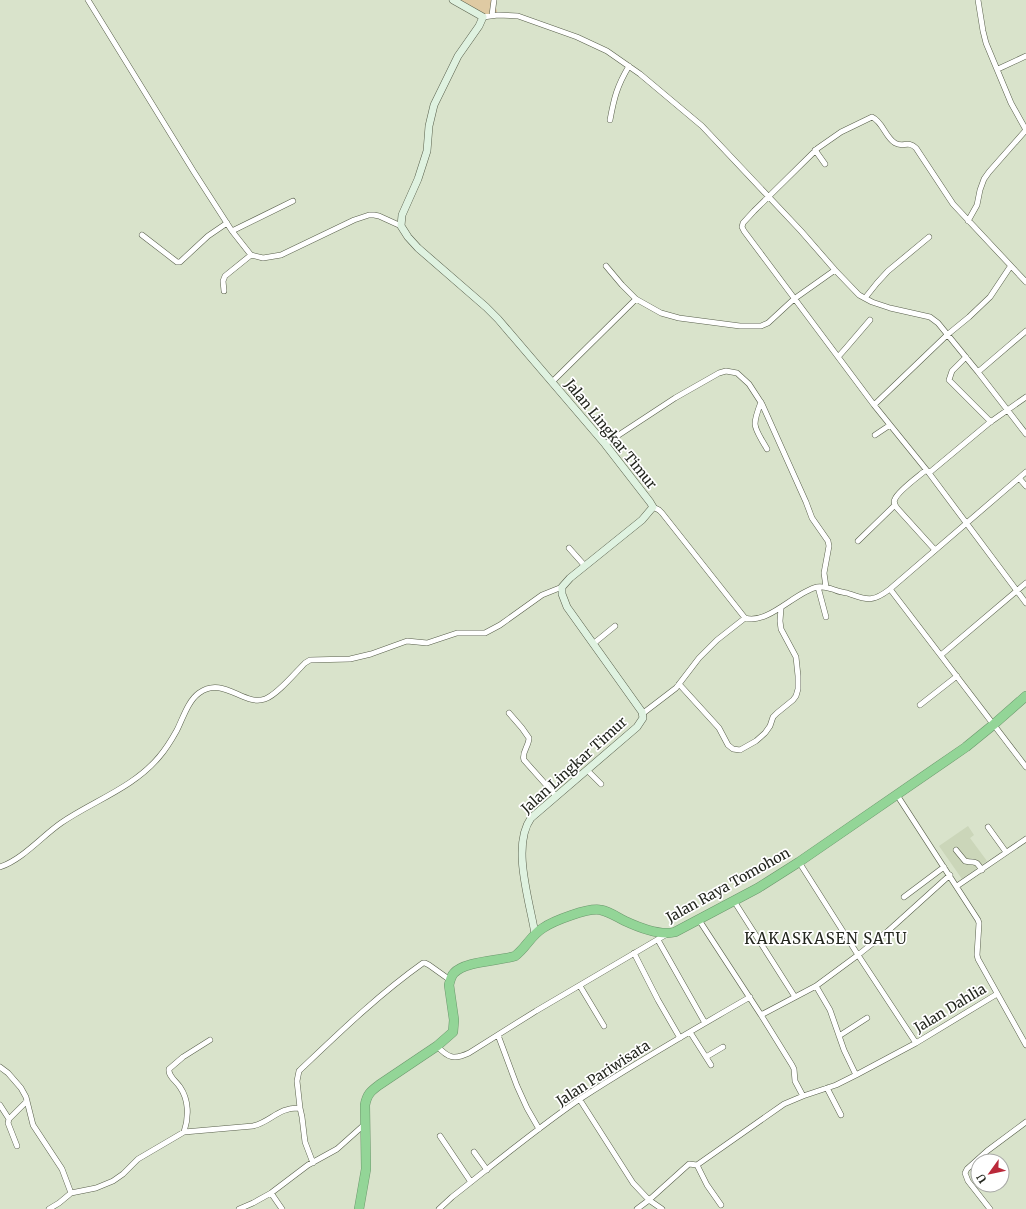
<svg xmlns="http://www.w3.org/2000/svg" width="1026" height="1209" font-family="Merriweather,serif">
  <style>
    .built { fill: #cbd6b9 }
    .green { fill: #dfcaa3 }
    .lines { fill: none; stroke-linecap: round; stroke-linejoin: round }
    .street-casing { stroke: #585f4b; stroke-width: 6 }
    .secondary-casing { stroke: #585f4b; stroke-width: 8 }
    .highway-casing { stroke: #6c986d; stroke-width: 10 }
    .street { stroke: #fff; stroke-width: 5 }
    .secondary { stroke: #dff2e0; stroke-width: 7 }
    .highway { stroke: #93d597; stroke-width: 9 }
    .labels { text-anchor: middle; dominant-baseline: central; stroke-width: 3.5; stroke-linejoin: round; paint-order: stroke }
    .street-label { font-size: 14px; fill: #23261e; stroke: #fff }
    .neighbourhood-label { font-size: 15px; letter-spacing: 1px; fill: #23261e; stroke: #fff }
  </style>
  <rect width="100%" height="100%" fill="#d9e3cb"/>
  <path class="built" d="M 968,826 L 974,835 L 970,838 L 987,861 L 962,879 L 939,846 Z"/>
  <path class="green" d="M 449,0 L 494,0 L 498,15 L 482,20 Z"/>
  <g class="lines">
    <g class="street-casing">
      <path id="street" d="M 88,0 L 194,172 L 232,231 L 251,255 L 263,258 L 281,255 L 354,220 L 369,215 L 374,215 L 379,216 L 401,226
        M 978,0 L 983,31 L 986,43 L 1011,103 L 1026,130
        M 492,15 L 494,0
        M 483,17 L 498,15 L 518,16 L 577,37 L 607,51 L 640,74 L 702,126 L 801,231 L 835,270 L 859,295 L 872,302 L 890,308 L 930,317 L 938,323 L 978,372 L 1026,434
        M 998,69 L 1026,56
        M 610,120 C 614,98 617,86 629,66
        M 815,150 L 825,164
        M 968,221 L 977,205 L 980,190 L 984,179 L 989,172 L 1026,130
        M 232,231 L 293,201
        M 142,235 L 177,262 L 180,262 L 208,236 L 227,223
        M 1026,282 L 953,204 L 916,148 C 908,140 903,148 895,143 C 885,137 883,122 872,117 L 841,132 L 818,148 L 754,211 L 743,223 L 742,227 L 744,231 L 874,405 L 929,473 L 1026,603
        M 224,291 L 223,281 L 225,276 L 251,255
        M 865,298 L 877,283 L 888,271 L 929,237
        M 636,299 L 661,313 L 679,318 L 740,326 L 761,326 L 768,323 L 794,299 L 835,270
        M 838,357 L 846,348 L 870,320
        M 966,357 L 952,371 L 949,380 L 991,422
        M 978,372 L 1026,331
        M 552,382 L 636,299 L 622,285 L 606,266
        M 761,402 C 751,428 754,426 767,449
        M 874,405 L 947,335 L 969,317 L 990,297 L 1010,267
        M 875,435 L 890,425
        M 605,444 L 675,398 L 719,373 L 726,371 L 737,373 L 749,384 L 762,404 L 806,502 L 812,518 L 828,541 L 829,546 L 824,573 L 826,587
        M 926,470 C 919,476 898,491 895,499 C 893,502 895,505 897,508 L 935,550
        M 1026,472 L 890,589 L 1026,767
        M 929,473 L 989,423 L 1026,397
        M 1019,478 L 1026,486
        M 653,507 L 659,510 L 662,513 L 745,618
        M 858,541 L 895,505
        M 569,548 L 585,566
        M 818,587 L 826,617
        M 593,644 L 615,626
        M 941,655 L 1026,583
        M 679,684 L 719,728 L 728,745 L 733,749 L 740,750 L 756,741 L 765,733 L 770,726 L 773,717 L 777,713 L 793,700 L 796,696 L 798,689 L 798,676 L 796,657 L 781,629 L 780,621 L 781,608
        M 920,705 L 957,676
        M 509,713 L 522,728 L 529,738 C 529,746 521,753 524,760 L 556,796
        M 642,714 L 676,688 L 699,658 L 717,640 L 745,618 C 768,625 795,592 817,587 C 824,586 829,588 835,590 C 839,592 843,592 847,593 C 867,600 872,603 890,589
        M 587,770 L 601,784
        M 897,795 L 978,920 L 979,923 L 977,955 L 978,959 L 1026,1045
        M 988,827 L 1006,852
        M 956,850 L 965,861 C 976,864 974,858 982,870
        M 799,862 L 858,955 L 916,1043
        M 0,867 C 23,859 41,837 61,823 C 93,801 133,788 159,757 C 166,749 172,739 177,730 C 183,718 188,701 199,693 C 223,675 244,707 265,699 C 277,695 295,673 305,663 L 310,660 L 350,659 L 371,654 L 407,641 L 427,643 L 457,633 L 485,633 L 500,625 L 542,595 L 562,587
        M 957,886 L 1026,839
        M 904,897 L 944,867
        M 734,901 L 795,997
        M 699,920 L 761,1015 L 792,1065 L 794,1069 L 795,1081 L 803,1096
        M 658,940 L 705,1023
        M 634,953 L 658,1000 L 680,1038
        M 580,986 L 604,1026
        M 816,986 L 830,1010 L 844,1050 L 856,1075
        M 761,1015 L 816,986 L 858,955 L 888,931 L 950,875
        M 690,1032 L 711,1065
        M 498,1035 L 517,1086 L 527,1108 L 539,1129
        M 839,1036 L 867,1018
        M 437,1046 C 448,1058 454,1060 469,1053 L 536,1011 L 667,934
        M 706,1057 L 723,1047
        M 0,1067 L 8,1073 L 21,1088 L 26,1097 L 33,1125 L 62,1169 L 71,1193
        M 827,1088 L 841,1115
        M 580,1100 L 633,1183 L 649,1200 L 637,1209
        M 0,1105 L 9,1119
        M 300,1108 L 297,1081 L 299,1071 C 339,1033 378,995 423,963 L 425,963 L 429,965 L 450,980
        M 184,1132 C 189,1117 189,1100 180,1087 C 176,1081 168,1076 169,1069 L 183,1057 L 210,1040
        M 440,1136 L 471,1182
        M 17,1146 L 8,1123 L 9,1119 L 27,1101
        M 474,1152 L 487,1170
        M 697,1165 L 707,1185 L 721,1205
        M 271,1193 L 282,1209
        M 49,1209 L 59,1203 L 71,1193 L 96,1188 L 113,1181 L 123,1174 L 138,1159 L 184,1132 L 253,1126 C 271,1122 278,1107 300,1108 L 302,1117 L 305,1142 L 313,1163
        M 239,1209 L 253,1203 L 271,1193 L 308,1165 L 337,1149 L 365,1124
        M 439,1209 L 452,1197 C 494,1164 536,1129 580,1099 C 635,1063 693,1030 750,997
        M 662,1209 L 649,1200 L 689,1164 L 697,1165 L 784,1104 L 803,1096 L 836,1085 L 856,1075 L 916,1043 L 997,994
        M 990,1209 L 968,1181 L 965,1173 L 967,1169 L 987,1151 L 1026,1122"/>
    </g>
    <g class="secondary-casing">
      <path id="secondary" d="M 453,0 L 483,17 L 479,26 L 458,56 L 434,105 L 429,126 L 427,151 L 418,179 L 402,215 L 401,226 L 408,237 L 418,248 L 486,307 L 498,319 L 605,444 L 650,502 L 653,507 L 642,520 L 570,578 L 562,587 L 562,594 L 567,607 L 642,712 L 643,718 L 637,727 L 531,818 C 511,846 530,902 535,934"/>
    </g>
    <g class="highway-casing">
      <path id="highway" d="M 359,1209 L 366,1169 L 365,1105 C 367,1094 371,1091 379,1085 L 437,1046 L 453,1032 L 454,1020 L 449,985 C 450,981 451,976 454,973 C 465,961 499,961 515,956 C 526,948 531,935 543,928 C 553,921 589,907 601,910 C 610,912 617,917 625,921 C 640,928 660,936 675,932 L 758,888 L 799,862 L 966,747 L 993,725 L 1026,696"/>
    </g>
    <use href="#street" class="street"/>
    <use href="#secondary" class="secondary"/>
    <use href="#highway" class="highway"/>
  </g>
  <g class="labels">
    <g class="street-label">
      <text transform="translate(611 434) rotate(51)">Jalan Lingkar Timur</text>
      <text transform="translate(574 765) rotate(-42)">Jalan Lingkar Timur</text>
      <text transform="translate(728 885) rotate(-29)">Jalan Raya Tomohon</text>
      <text transform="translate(950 1008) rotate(-31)">Jalan Dahlia</text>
      <text transform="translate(603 1073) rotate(-33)">Jalan Pariwisata</text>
    </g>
    <g class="neighbourhood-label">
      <text x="826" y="938">KAKASKASEN SATU</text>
    </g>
  </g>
  <g transform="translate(990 1173) rotate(237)"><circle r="19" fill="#ffffff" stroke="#a7a8a5"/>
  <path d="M0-3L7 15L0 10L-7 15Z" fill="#ba293a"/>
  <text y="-6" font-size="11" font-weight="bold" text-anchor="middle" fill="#23261e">U</text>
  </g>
</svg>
